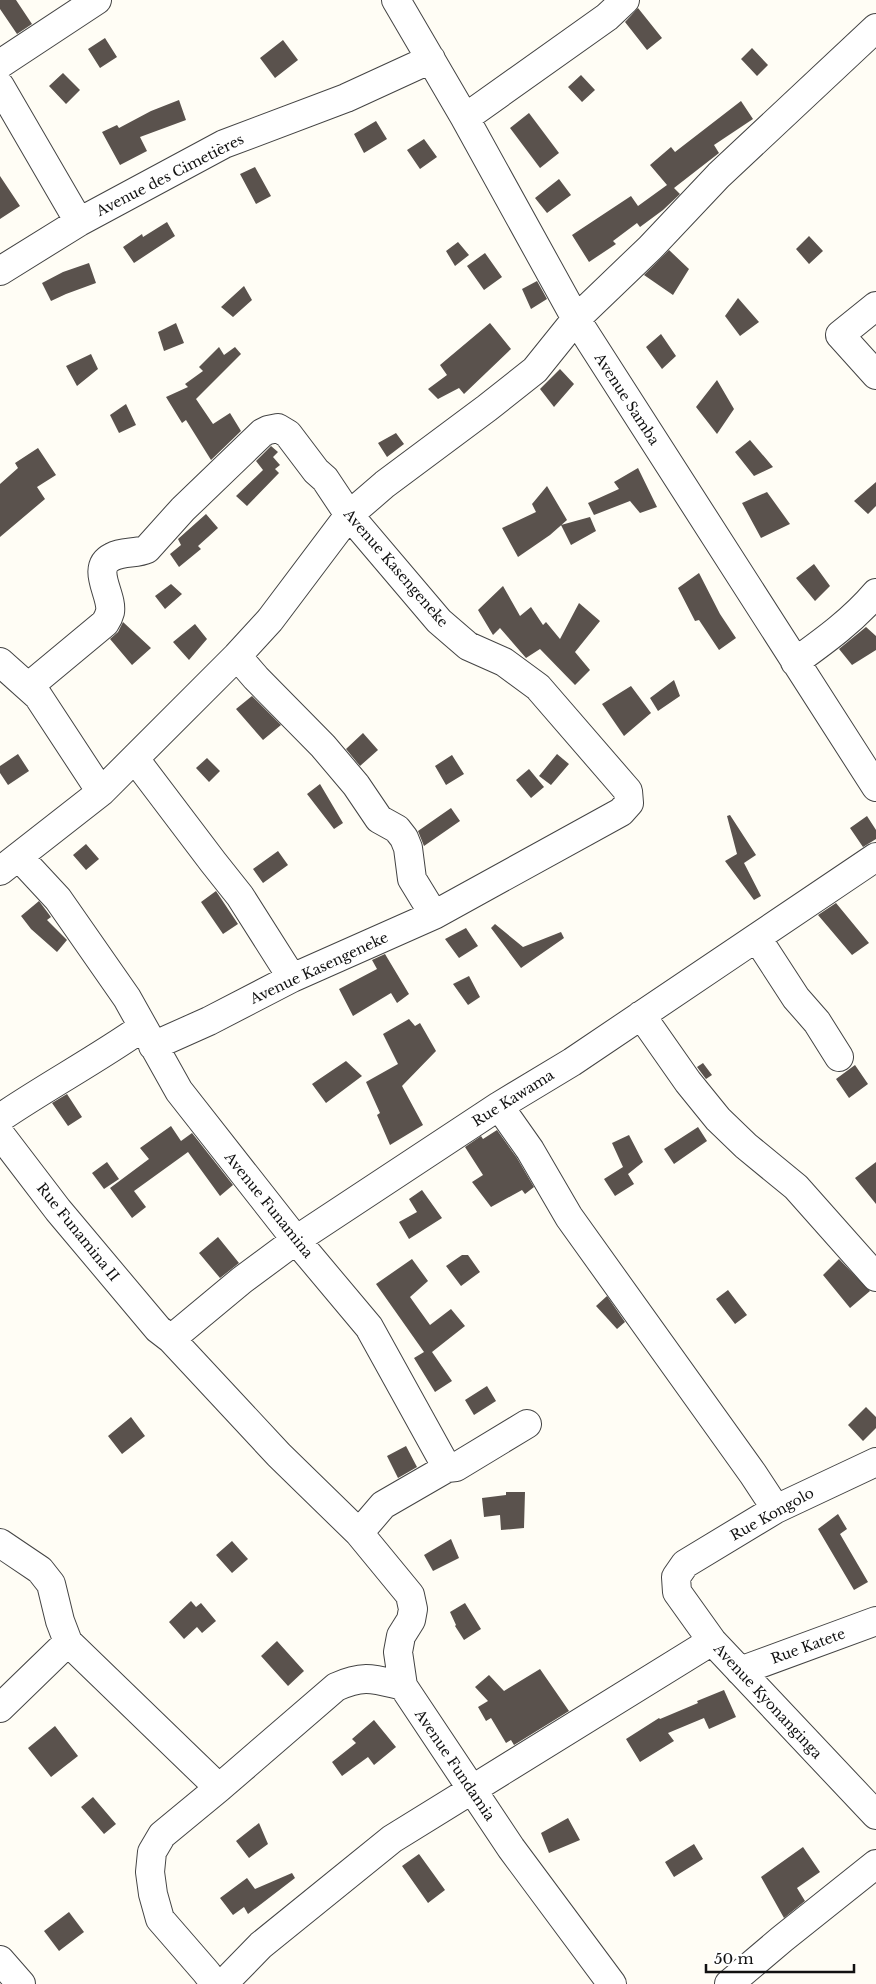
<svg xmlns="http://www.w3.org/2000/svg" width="876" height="1984" font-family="'Libre Baskerville',serif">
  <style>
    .building { fill: #5a524d }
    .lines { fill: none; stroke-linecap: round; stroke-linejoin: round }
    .minor-casing { stroke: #444; stroke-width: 30 }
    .minor { stroke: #fff; stroke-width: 28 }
    .labels { text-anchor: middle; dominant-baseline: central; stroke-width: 5; stroke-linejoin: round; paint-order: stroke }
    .street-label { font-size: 14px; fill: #111; stroke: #fff }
  </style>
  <rect width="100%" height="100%" fill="#fffdf5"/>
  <path class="building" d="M 0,0 L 16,0 L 32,24 L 17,34 L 0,9 Z
    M 638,8 L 662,38 L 647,50 L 625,22 Z
    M 105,38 L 117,57 L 100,68 L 88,49 Z
    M 283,40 L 298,60 L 275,78 L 260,58 Z
    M 752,48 L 768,65 L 757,76 L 741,59 Z
    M 63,73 L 80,90 L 66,104 L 49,86 Z
    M 581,75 L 595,90 L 582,102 L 568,87 Z
    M 179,100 L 186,120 L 140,137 L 147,151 L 120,165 L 102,132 L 117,125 L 119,128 L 151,111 Z
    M 741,101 L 753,119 L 714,145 L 719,153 L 674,188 L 680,194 L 663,210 L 640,227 L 637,223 L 613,241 L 616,244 L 589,262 L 572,235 L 631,196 L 638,206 L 667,185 L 650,165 L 671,147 L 675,152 Z
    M 529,113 L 559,153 L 540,168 L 510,128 Z
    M 376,121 L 387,139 L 364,153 L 354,134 Z
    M 424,139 L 437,157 L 420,169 L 407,150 Z
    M 255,167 L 271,196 L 256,204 L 240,174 Z
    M 0,176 L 20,206 L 0,219 Z
    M 559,179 L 571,195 L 547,213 L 535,198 Z
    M 167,222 L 175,236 L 134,263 L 123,247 L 142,234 L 143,237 Z
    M 809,236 L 823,251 L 809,264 L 796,249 Z
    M 458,242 L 469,255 L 455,266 L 446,251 Z
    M 669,250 L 689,269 L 673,295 L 644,275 Z
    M 485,253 L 502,277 L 484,290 L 467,266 Z
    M 89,263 L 96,283 L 66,294 L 51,301 L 42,283 L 63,272 Z
    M 537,281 L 547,299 L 531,309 L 522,289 Z
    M 244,286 L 252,300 L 233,317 L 221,307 Z
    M 738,298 L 759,322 L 740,336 L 725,316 Z
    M 176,323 L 184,343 L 164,351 L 158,332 Z
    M 490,323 L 511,349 L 464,394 L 459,388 L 438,399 L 428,389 L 447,375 L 440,365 Z
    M 661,334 L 676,356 L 662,369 L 646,347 Z
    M 219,347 L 224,355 L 235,347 L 241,354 L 196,399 L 213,424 L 230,413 L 241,431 L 211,460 L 186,420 L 182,423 L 166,397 L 188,387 L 185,384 L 203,371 L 199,367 Z
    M 91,354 L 98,369 L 77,386 L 66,366 Z
    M 560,369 L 574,384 L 554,407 L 540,389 Z
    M 717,380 L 734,409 L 717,434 L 696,407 Z
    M 126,404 L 136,425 L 119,433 L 110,415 Z
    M 396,433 L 404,444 L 387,457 L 378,443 Z
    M 750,440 L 773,467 L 754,476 L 735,452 Z
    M 271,446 L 278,452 L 273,457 L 280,465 L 275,469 L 279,473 L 247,506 L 236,496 L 263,470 L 256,461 Z
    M 38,448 L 56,475 L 37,487 L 45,499 L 0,537 L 0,484 L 18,468 L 15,463 Z
    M 638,468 L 657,507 L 640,513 L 630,501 L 594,515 L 588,503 L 619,489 L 614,482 Z
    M 876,482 L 876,506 L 868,514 L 854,501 Z
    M 547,486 L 567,520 L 550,535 L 518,557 L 502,528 L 536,512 L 532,504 Z
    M 767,492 L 790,524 L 761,538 L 742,503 Z
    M 206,514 L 218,528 L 198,546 L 201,549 L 179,567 L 170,554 L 181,545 L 178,539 Z
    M 590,517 L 596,531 L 571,545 L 561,525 Z
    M 814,564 L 830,586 L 815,601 L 796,578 Z
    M 699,573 L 720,614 L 736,638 L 719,650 L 699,620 L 695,621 L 678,588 Z
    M 171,584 L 182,594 L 165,609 L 155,596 Z
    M 503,586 L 520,616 L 531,607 L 543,625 L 546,622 L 560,639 L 579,603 L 600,621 L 575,652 L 590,670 L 575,685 L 540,649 L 526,658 L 500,628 L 493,635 L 478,610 Z
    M 123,622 L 151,648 L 132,665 L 110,639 L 118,632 Z
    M 195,624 L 207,639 L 189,660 L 173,642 Z
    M 866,627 L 876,636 L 876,650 L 852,665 L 839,649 Z
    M 674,680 L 680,696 L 658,711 L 650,698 Z
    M 631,686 L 651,713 L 624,736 L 602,704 Z
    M 252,696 L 281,725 L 263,740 L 236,709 Z
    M 363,733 L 378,750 L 360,766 L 346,749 Z
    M 18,754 L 29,771 L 8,785 L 0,773 L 0,766 Z
    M 557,754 L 569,764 L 551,785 L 539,776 Z
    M 452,755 L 464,774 L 446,785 L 435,766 Z
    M 207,758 L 220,771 L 209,782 L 196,768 Z
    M 529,769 L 544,787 L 531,798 L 516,780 Z
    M 320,784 L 343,823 L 334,829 L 307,794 Z
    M 451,808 L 460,821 L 424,846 L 418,831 Z
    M 730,815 L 756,855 L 744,863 L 761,896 L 754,900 L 725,861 L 737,854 L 727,816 Z
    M 867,816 L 876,830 L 876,839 L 863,847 L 850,828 Z
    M 86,844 L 99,859 L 86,870 L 73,855 Z
    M 278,851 L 288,865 L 263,883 L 253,869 Z
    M 216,891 L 238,924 L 223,934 L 201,902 Z
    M 39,901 L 51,917 L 47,920 L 67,940 L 57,952 L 31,929 L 21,916 Z
    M 836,903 L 869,943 L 852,955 L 818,915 Z
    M 495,924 L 523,947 L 561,932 L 564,938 L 521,968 L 491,928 Z
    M 466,928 L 478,946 L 459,958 L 445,939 Z
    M 385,954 L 409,994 L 397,1003 L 391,993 L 353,1016 L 339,989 L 377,969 L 372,960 Z
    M 469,976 L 480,997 L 468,1005 L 453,984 Z
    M 409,1019 L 415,1026 L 420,1023 L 436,1051 L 402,1086 L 423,1125 L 390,1145 L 377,1115 L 380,1113 L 366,1082 L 398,1064 L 383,1034 Z
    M 346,1061 L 362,1076 L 326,1103 L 312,1084 Z
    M 703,1063 L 712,1075 L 706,1079 L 697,1067 Z
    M 855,1065 L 868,1084 L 849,1098 L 836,1079 Z
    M 67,1094 L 82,1117 L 68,1126 L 52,1103 Z
    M 171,1126 L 181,1141 L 192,1133 L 233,1185 L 220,1196 L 188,1152 L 134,1191 L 146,1207 L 132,1218 L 110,1188 L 149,1159 L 140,1148 Z
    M 698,1127 L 707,1141 L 674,1164 L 664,1149 Z
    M 497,1130 L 517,1158 L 534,1187 L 525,1194 L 522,1190 L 491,1207 L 472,1182 L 483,1175 L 465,1147 L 481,1136 L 483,1139 Z
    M 629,1135 L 643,1162 L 628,1174 L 634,1184 L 615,1196 L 604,1179 L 623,1167 L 612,1143 Z
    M 107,1162 L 119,1179 L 104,1189 L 92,1173 Z
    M 876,1162 L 876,1204 L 855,1178 Z
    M 422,1190 L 442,1218 L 409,1239 L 399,1222 L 417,1212 L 409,1199 Z
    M 218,1237 L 239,1263 L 220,1278 L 199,1253 Z
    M 462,1255 L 468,1255 L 480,1272 L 461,1286 L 446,1266 Z
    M 412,1259 L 428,1281 L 410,1297 L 430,1325 L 451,1309 L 465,1326 L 432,1352 L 452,1381 L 435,1392 L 414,1358 L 424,1352 L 376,1284 Z
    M 839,1259 L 870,1291 L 850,1308 L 823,1275 Z
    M 728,1290 L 747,1315 L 735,1324 L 716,1299 Z
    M 607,1296 L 625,1322 L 617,1329 L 596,1306 Z
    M 487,1386 L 496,1401 L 474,1415 L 465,1400 Z
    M 866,1407 L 876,1417 L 876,1428 L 863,1441 L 848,1425 Z
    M 131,1417 L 145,1436 L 122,1454 L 108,1436 Z
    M 406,1446 L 417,1467 L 398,1478 L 387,1456 Z
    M 506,1492 L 525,1492 L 524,1528 L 501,1530 L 500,1515 L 484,1517 L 482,1498 L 506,1495 Z
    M 838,1514 L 847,1529 L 840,1534 L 868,1582 L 854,1590 L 818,1529 Z
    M 451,1539 L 459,1558 L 433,1571 L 424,1555 Z
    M 232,1541 L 248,1559 L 232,1573 L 216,1555 Z
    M 191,1601 L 196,1607 L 201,1603 L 216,1621 L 202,1633 L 197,1627 L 184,1639 L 169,1622 Z
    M 465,1603 L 481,1629 L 464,1640 L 455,1626 L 456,1625 L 450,1612 Z
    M 277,1641 L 304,1671 L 288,1686 L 261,1656 Z
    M 540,1669 L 569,1711 L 514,1745 L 511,1740 L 506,1743 L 491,1718 L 486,1721 L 478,1707 L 488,1701 L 475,1687 L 489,1675 L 504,1691 Z
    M 724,1690 L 736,1717 L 709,1729 L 704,1718 L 668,1733 L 674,1741 L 640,1762 L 626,1739 L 659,1718 L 660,1719 L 698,1703 L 697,1701 Z
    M 374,1720 L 396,1747 L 374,1765 L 368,1757 L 342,1776 L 332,1762 L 356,1743 L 352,1739 Z
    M 55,1726 L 78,1756 L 51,1777 L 28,1748 Z
    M 93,1797 L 116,1824 L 104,1834 L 81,1807 Z
    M 568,1818 L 580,1840 L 549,1853 L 541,1833 Z
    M 259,1823 L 268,1844 L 249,1858 L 236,1841 Z
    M 694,1844 L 703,1859 L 674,1877 L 665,1862 Z
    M 803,1847 L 820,1872 L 797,1888 L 805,1901 L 784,1918 L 761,1877 Z
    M 419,1854 L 445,1890 L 428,1903 L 402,1866 Z
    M 292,1873 L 295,1878 L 248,1914 L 244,1907 L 233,1915 L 220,1898 L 247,1878 L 255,1889 Z
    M 69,1912 L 84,1932 L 59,1951 L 44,1931 Z"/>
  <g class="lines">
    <g class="minor-casing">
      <path id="minor" d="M 396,0 L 465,118 L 576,319 L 876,787
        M 0,64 L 97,0
        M 0,86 L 79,222
        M 465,118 L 607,17 L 625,0
        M 0,271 L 79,222 L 224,144 L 346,98 L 431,59
        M 876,306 L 840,335 L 876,375
        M 237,656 L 256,678 L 323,746 L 356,785 L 379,819 L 397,829 L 404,838 L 408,848 L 412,879 L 434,915
        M 0,662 L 38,696 L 101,792
        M 795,662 C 824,641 852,621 876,593
        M 28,687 L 105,623 C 107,620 109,616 110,612 C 113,595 90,568 112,557 C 123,551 136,554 147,549 L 183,509 L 262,433 L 268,430 L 278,428 L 288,434 L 316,471 L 325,479 L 349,515 L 439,621 L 468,646 L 504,662 L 538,687 L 628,791 L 629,803 L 621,812 L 434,915 L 292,978 L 209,1021 L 153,1046
        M 135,759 L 213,862 L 240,896 L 292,978
        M 19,857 L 58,899 L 127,998 L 179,1091 L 296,1240 L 369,1327 L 447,1468 L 383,1505 L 359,1533
        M 0,871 L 101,792 L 237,656 L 270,620 L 349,515 L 385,484 L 487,408 L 535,370 L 576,319 L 650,248 L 719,175 L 876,28
        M 757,938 L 796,998 L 817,1022 L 839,1057
        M 641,1015 L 688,1082 L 718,1119 L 746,1146 L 796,1187 L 876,1277
        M 499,1106 L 530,1150 L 569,1217 L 753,1474 L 776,1509
        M 0,1118 C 47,1086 96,1060 143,1027
        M 0,1134 L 58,1210 L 158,1329 L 171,1339 L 242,1280 L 296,1240 L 499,1106 L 572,1062 L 876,857
        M 171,1339 L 279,1455 L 359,1533 L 410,1595 L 413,1609 L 411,1620 L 401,1636 L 398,1652 L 403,1686 L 511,1848 L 612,1984
        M 876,1462 L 776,1509 L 685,1564 L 676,1577 L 677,1592 L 712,1641 L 876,1815
        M 447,1468 L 456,1467 L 527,1424
        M 0,1543 L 40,1570 L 51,1584 L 60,1621 L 68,1642 L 219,1788 L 336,1687 C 364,1674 374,1679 403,1686
        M 740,1671 L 876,1621
        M 0,1708 L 68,1642
        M 0,1960 L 21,1984
        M 215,1984 L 206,1972 L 160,1919 L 153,1894 L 150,1872 L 152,1852 L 162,1835 L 219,1788
        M 223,1984 L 261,1945 L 392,1839 L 712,1641
        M 729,1984 L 782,1939 L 876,1864"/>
    </g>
    <use href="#minor" class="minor"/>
  </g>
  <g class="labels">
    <g class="street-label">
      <text transform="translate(170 175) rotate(-27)">Avenue des Cimetières</text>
      <text transform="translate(627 399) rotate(57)">Avenue Samba</text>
      <text transform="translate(396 568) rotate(49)">Avenue Kasengeneke</text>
      <text transform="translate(319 968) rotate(-25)">Avenue Kasengeneke</text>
      <text transform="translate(513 1098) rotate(-32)">Rue Kawama</text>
      <text transform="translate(269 1205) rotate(51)">Avenue Funamina</text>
      <text transform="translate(78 1232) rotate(51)">Rue Funamina II</text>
      <text transform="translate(772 1514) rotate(-29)">Rue Kongolo</text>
      <text transform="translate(808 1646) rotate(-20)">Rue Katete</text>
      <text transform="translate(768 1701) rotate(47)">Avenue Kyonanginga</text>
      <text transform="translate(455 1765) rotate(56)">Avenue Fundamia</text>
    </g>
  </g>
  <path d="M706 1964v8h148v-8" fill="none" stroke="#111111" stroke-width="2.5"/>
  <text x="714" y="1964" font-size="15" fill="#111111" stroke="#ffffff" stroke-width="4" paint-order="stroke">50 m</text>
</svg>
